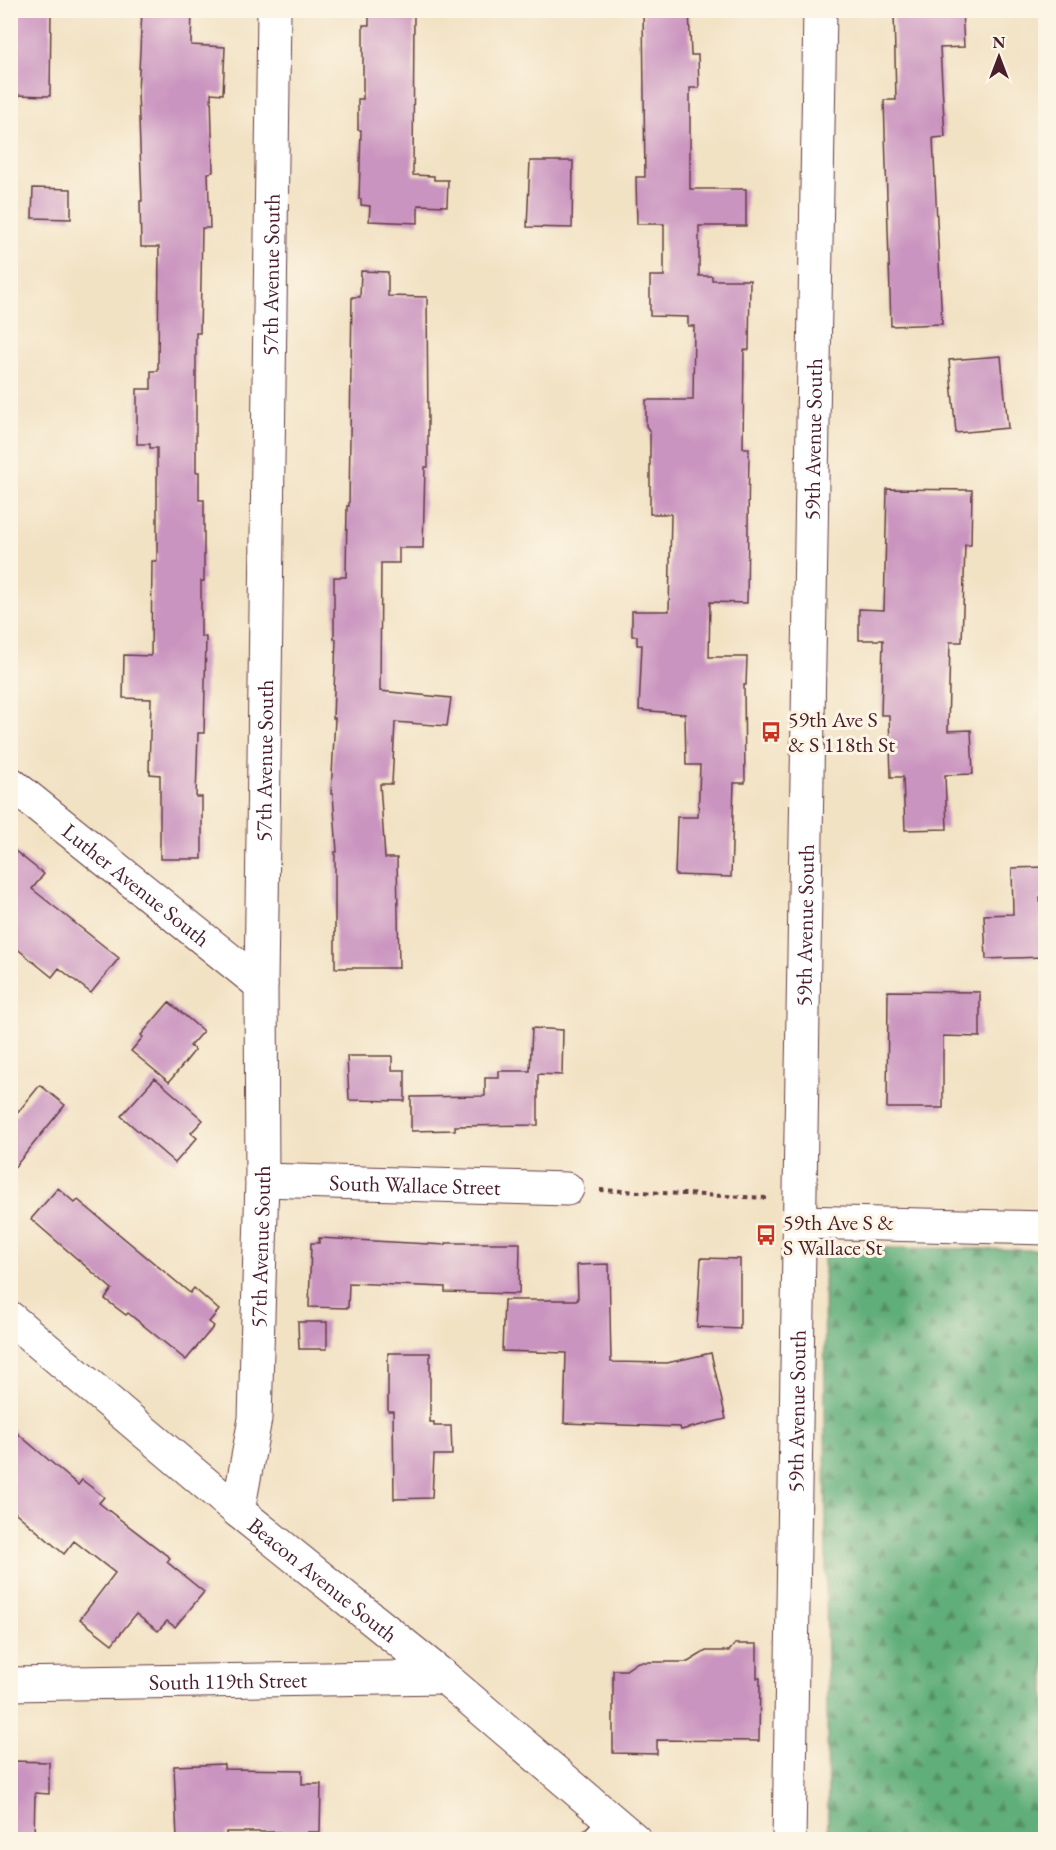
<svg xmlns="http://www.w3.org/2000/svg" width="1056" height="1850" font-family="'EB Garamond',serif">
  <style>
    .forest { fill: url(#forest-firs); stroke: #566652; stroke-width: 1.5 }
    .building { fill: #ca94c0 }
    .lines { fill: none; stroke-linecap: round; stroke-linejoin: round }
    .lane-casing { stroke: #633c42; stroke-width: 19 }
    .street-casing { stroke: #633c42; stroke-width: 35 }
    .secondary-casing { stroke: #633c42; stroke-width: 35 }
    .path { stroke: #633c42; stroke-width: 4; stroke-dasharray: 4.5 4.5; stroke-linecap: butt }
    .lane { stroke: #fff; stroke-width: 16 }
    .street { stroke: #fff; stroke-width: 33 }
    .secondary { stroke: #fff; stroke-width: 33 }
    .labels { text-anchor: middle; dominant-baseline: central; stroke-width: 6; stroke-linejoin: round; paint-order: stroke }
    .street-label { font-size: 22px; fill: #4a1f2b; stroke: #fcf5e5 }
    .poi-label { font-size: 22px; fill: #4a1f2b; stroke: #fcf5e5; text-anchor: start }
  </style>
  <defs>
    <pattern id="forest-firs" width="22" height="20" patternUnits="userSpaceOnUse" patternTransform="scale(1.5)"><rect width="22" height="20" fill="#61ae79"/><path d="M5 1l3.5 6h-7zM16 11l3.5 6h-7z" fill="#528d63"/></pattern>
  </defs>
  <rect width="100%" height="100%" fill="#fcf5e5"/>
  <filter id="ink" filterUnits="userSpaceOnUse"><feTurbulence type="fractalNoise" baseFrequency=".0167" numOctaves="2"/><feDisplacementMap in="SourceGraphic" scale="12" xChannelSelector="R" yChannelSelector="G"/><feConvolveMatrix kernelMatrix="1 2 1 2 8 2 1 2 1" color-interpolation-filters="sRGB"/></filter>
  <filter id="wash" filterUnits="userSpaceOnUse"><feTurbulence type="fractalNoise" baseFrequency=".008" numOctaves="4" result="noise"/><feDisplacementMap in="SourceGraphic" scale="24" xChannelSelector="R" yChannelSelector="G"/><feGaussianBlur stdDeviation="1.35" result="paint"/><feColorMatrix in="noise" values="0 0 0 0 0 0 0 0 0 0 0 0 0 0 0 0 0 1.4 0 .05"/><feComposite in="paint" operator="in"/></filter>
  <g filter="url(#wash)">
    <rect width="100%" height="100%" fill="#f2e2c4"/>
    <path class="forest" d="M 824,1247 L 1045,1250 L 1045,1839 L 828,1839 Z"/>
    <g id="blocks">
      <path class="building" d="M 16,10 L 51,10 L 50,96 L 15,95 Z
        M 142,10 L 192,10 L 191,45 L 225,47 L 223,94 L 211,93 L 213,172 L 208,173 L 210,228 L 202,228 L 200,333 L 196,333 L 196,472 L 199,472 L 199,500 L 204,500 L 204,581 L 201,581 L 201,637 L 206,637 L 204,733 L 198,733 L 196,797 L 202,797 L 202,859 L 160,859 L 160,775 L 150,774 L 150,771 L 149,771 L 151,699 L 123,698 L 124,655 L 151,656 L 152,561 L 157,561 L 157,448 L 150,448 L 150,444 L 137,444 L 137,389 L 151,389 L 151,371 L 158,371 L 159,247 L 141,247 L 140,201 L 142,201 L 138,92 Z
        M 643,10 L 689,10 L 691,55 L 698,55 L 699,88 L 690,88 L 690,189 L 746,189 L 746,226 L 699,226 L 699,276 L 712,276 L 712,280 L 750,280 L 749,350 L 744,350 L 743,448 L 749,448 L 747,603 L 710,602 L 709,657 L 747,657 L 746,685 L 744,685 L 745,783 L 734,783 L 731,877 L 675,875 L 677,817 L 698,817 L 700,765 L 686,765 L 685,714 L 639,710 L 642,645 L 637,645 L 637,636 L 632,636 L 632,611 L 669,611 L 671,514 L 650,514 L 650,432 L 646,426 L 646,400 L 693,400 L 694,326 L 688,326 L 688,317 L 650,316 L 650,276 L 664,276 L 664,224 L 637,224 L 636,177 L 645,177 Z
        M 894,10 L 962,10 L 964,47 L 940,48 L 945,137 L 933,138 L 942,324 L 891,326 L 884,100 L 896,100 Z
        M 369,11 L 414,11 L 413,175 L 434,176 L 434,180 L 448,180 L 447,206 L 418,205 L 418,223 L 369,221 L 370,206 L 361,205 L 361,199 L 359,199 L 361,130 L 358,130 L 358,99 L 363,99 L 363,25 L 369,25 Z
        M 530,161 L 573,161 L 572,228 L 527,227 Z
        M 33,188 L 71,189 L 71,219 L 32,218 Z
        M 361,271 L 388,272 L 388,296 L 427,297 L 428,426 L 428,467 L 425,467 L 423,548 L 399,548 L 399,563 L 381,563 L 380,691 L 451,698 L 447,726 L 395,722 L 392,784 L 380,784 L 385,858 L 397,858 L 399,968 L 335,968 L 335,852 L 337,852 L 333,794 L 331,794 L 335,718 L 333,718 L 336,639 L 334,639 L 334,577 L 346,577 L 347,506 L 349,506 L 352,297 L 360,297 Z
        M 1001,356 L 1008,428 L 956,433 L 949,360 Z
        M 887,489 L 972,490 L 971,545 L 965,545 L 962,642 L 950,642 L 948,731 L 971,730 L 973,774 L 945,775 L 947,829 L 905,830 L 903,777 L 891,777 L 889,715 L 881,715 L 883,640 L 859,640 L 859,609 L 884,610 Z
        M 10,847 L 44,874 L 32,889 L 119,958 L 91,993 L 59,968 L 52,977 L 10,943 Z
        M 1046,867 L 1046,897 L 1040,897 L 1042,957 L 986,959 L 984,915 L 1013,914 L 1012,868 Z
        M 888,991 L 980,992 L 980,1037 L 943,1036 L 943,1108 L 887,1108 Z
        M 169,1002 L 203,1031 L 190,1046 L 195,1050 L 169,1082 L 131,1051 L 143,1037 L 141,1035 Z
        M 532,1028 L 563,1030 L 562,1075 L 538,1074 L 538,1125 L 455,1126 L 455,1130 L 411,1131 L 411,1097 L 485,1096 L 485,1078 L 499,1078 L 499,1071 L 530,1071 Z
        M 347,1056 L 392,1056 L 392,1070 L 405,1070 L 405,1101 L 349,1100 Z
        M 155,1078 L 203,1120 L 191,1133 L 197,1138 L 175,1163 L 121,1116 Z
        M 40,1085 L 65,1105 L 10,1173 L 10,1122 Z
        M 58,1188 L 75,1203 L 78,1200 L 190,1293 L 194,1288 L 219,1310 L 209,1322 L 214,1326 L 186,1360 L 128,1313 L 126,1315 L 105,1299 L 112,1289 L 31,1219 Z
        M 319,1238 L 446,1245 L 446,1243 L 520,1243 L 519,1294 L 445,1292 L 445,1287 L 349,1283 L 348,1308 L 309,1307 L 311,1243 L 319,1243 Z
        M 701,1258 L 740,1259 L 740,1329 L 697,1327 Z
        M 609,1264 L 611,1362 L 667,1363 L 711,1353 L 726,1419 L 681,1430 L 680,1427 L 564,1423 L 566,1353 L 502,1351 L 504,1300 L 578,1300 L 577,1265 Z
        M 298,1322 L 327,1322 L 327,1349 L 299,1349 Z
        M 388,1353 L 430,1353 L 430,1422 L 434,1422 L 434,1426 L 451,1426 L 452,1455 L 434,1455 L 432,1498 L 394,1499 L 393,1411 L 388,1411 Z
        M 10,1427 L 78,1485 L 82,1480 L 104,1497 L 99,1503 L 170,1558 L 167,1562 L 204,1592 L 175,1627 L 167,1621 L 158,1631 L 136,1614 L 112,1644 L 80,1619 L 115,1573 L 74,1541 L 64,1554 L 10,1508 Z
        M 735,1644 L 757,1644 L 757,1678 L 760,1678 L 759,1741 L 657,1740 L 657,1754 L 613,1753 L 613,1670 L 626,1670 L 638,1662 L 688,1662 L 706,1651 L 729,1651 Z
        M 10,1761 L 49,1762 L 49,1794 L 35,1793 L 34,1839 L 10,1839 Z
        M 224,1764 L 224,1769 L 302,1770 L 302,1784 L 321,1784 L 320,1832 L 308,1832 L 308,1839 L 279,1839 L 279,1832 L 226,1832 L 226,1839 L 177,1839 L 174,1766 Z"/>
    </g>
  </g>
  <g filter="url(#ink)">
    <use href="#blocks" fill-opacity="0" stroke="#633c42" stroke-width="1.5"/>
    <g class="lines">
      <g class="lane-casing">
        <path id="lane" d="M 587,1840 L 609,1817"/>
      </g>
      <g class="street-casing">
        <g id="street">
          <path id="s1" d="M 10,783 L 261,985"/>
          <path id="s2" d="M 262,1180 L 567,1189"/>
          <path d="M 800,1222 L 1046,1228"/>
          <path id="s3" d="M 238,1511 L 255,1419 L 262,1180 L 261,985 L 274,10"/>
          <path id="s4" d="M 10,1684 L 444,1677"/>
          <path id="s5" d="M 789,1840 L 820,10"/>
        </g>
      </g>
      <g class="secondary-casing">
        <g id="secondary">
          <path id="s6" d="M 10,1318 L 238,1511 L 444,1677 L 635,1840"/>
        </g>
      </g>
      <path class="path" d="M 600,1190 L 766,1198"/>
      <use href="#lane" class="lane"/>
      <use href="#street" class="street"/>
      <use href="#secondary" class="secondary"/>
    </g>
  </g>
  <defs>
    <g id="bus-bare" transform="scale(1.62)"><path d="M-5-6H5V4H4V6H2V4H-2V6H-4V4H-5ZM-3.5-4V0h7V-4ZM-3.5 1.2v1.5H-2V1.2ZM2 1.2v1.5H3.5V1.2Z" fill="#c8321e" stroke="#fcf5e5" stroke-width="2.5" paint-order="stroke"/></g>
  </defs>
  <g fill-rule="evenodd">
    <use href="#bus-bare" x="771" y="732"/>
    <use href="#bus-bare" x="766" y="1235"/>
  </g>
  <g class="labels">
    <g class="street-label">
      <text stroke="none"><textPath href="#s3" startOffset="1238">57th Avenue South</textPath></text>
      <text stroke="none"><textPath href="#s5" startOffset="1401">59th Avenue South</textPath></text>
      <text stroke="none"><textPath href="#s3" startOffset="752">57th Avenue South</textPath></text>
      <text stroke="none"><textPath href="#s1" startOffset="162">Luther Avenue South</textPath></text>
      <text stroke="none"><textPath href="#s5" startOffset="915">59th Avenue South</textPath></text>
      <text stroke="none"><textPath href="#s2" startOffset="153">South Wallace Street</textPath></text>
      <text stroke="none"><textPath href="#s3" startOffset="266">57th Avenue South</textPath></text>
      <text stroke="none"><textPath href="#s5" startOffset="429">59th Avenue South</textPath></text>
      <text stroke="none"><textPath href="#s6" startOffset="408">Beacon Avenue South</textPath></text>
      <text stroke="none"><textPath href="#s4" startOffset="218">South 119th Street</textPath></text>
    </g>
    <g class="poi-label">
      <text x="788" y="719">59th Ave S<tspan x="788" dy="25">&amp; S 118th St</tspan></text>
      <text x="783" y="1222">59th Ave S &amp;<tspan x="783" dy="25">S Wallace St</tspan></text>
    </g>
  </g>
  <rect width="1056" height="1850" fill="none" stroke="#fcf5e5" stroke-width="36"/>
  <g transform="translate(999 57)" stroke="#fcf5e5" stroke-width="4.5" paint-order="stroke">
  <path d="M0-4.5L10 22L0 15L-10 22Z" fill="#4a1f2b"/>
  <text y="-9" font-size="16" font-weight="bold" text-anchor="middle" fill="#4a1f2b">N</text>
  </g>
</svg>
